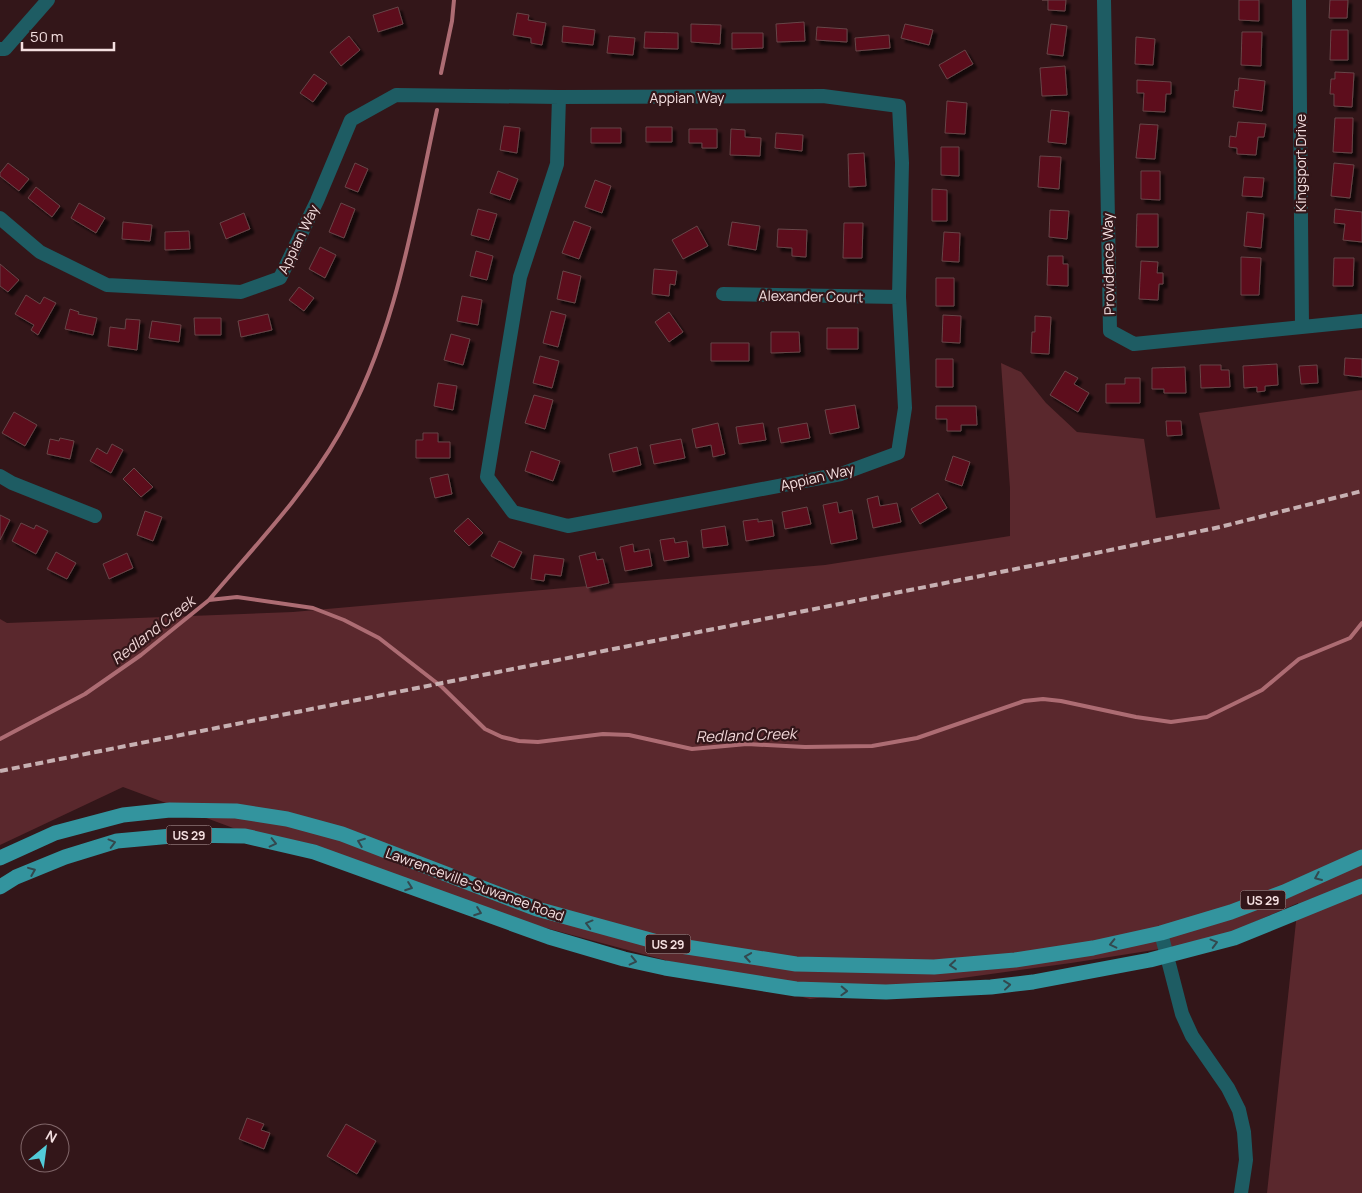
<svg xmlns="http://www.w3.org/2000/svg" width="1362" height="1193" font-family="Manrope,sans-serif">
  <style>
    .green { fill: #5a282d }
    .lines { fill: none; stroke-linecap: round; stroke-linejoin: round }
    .stream { stroke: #ad6c73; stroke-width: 4 }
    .building { fill: #5d091c; stroke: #674648; filter: url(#shadow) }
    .minor { stroke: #1e5c63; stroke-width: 14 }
    .major { stroke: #33949e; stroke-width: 15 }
    .rail { stroke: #c7b0b2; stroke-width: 4; stroke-dasharray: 8 4; stroke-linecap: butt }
    .oneway { stroke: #33484e }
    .labels { text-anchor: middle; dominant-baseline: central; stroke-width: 4.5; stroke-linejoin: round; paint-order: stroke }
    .shield { fill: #331619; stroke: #baa3a4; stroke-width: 1 }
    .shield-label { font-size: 12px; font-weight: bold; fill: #f4dfe0 }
    .street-label { font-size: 14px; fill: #f4dfe0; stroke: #331619 }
    .water-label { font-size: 15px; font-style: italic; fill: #f1d7d8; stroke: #331619 }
  </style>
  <defs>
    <filter id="shadow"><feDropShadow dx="4" dy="4" stdDeviation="1" flood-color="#0009"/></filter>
  </defs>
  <rect width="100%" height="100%" fill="#331619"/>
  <path class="green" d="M 1001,363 L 1021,372 L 1046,403 L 1077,432 L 1144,439 L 1156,518 L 1220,509 L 1199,413 L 1362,390 L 1362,1193 L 1267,1193 L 1298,903 L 1211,941 L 1071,963 L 810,999 L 386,885 L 123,787 L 0,845 L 0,619 L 7,623 L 293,612 L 825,565 L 1010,536 L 1010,488 Z"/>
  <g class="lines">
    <path class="stream" d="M 441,73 L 452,21 L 454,0
      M 209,600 C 254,547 304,495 339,434 C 396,335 413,220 437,110
      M 0,739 L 85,694 L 141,655 L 209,600 L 237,597 L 313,608 L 344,620 L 379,638 L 442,687 L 485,729 L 502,737 L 519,741 L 538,742 L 603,734 L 629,735 L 692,749 L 747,744 L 805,747 L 872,746 L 917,738 L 1024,701 L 1043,699 L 1061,701 L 1136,717 L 1171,722 L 1207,717 L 1262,690 L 1299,659 L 1350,638 L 1362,623"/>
  </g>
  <path class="building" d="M 1042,0 L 1066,0 L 1065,11 L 1048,10 L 1048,0 Z
    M 1239,0 L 1259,0 L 1259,21 L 1239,20 Z
    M 1330,0 L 1348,0 L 1347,18 L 1329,18 Z
    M 398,7 L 403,24 L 378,32 L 373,15 Z
    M 517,13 L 529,15 L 528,20 L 546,23 L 542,45 L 531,43 L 531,38 L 513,35 Z
    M 804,22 L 805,41 L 777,42 L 776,24 Z
    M 691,24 L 721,25 L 720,44 L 691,42 Z
    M 905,24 L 933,30 L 929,45 L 901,38 Z
    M 1051,24 L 1067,26 L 1063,56 L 1047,54 Z
    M 563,26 L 595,30 L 593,45 L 562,42 Z
    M 817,27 L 847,29 L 847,42 L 816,40 Z
    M 1331,30 L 1348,30 L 1348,60 L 1330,60 Z
    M 645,32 L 678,33 L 678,49 L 644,48 Z
    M 1242,32 L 1262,32 L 1261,66 L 1241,65 Z
    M 732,33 L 763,33 L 763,48 L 732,49 Z
    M 889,35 L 890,48 L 856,51 L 855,38 Z
    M 349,36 L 360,50 L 341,66 L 330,52 Z
    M 609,36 L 635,38 L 633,55 L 607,53 Z
    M 1136,37 L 1155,39 L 1153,65 L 1135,64 Z
    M 965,50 L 973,64 L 947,79 L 939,65 Z
    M 1065,66 L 1067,95 L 1042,96 L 1040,68 Z
    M 1335,72 L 1354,73 L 1352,107 L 1334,106 L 1334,94 L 1330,94 L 1331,79 L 1335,79 Z
    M 314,74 L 327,83 L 313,102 L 300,93 Z
    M 1239,78 L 1265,81 L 1262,111 L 1233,107 L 1235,90 L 1238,91 Z
    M 1137,80 L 1171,82 L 1171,94 L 1166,94 L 1165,112 L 1143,111 L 1144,93 L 1137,93 Z
    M 947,101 L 967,103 L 965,134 L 945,133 Z
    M 1051,110 L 1069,112 L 1066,144 L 1048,142 Z
    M 1335,118 L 1353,118 L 1352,153 L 1333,152 Z
    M 1238,122 L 1266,124 L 1264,137 L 1258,137 L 1256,155 L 1237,154 L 1237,148 L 1229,147 L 1230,136 L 1236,137 Z
    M 1140,124 L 1158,125 L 1155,159 L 1136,158 Z
    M 504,126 L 520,128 L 517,153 L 500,150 Z
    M 646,127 L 672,127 L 672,142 L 646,142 Z
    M 591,128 L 621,128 L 621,143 L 591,143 Z
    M 689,129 L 717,129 L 717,148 L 702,148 L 702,143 L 689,143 Z
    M 731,129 L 745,130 L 745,137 L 761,138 L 760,156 L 730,155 Z
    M 776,133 L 803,135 L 802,151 L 775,148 Z
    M 941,147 L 959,147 L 959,176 L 941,175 Z
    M 864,153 L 866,186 L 849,187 L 848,154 Z
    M 1040,156 L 1061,157 L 1059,189 L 1038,187 Z
    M 8,163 L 29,179 L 19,191 L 0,176 L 0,173 Z
    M 355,163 L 368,169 L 358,192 L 345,187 Z
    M 1334,163 L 1354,165 L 1350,198 L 1331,196 Z
    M 498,171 L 518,179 L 510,200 L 490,193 Z
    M 1141,171 L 1160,171 L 1160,200 L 1141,199 Z
    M 1244,177 L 1264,178 L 1262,197 L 1242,196 Z
    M 595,180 L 611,186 L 602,213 L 585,207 Z
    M 36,187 L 60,206 L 52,217 L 28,198 Z
    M 932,189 L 947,190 L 947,221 L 932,221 Z
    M 79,203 L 105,218 L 96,233 L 71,218 Z
    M 341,203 L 355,209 L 344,238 L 329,232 Z
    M 478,209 L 497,214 L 489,240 L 471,235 Z
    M 1335,209 L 1362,212 L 1362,242 L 1343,240 L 1345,224 L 1334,223 Z
    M 1050,210 L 1069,211 L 1067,239 L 1049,237 Z
    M 1247,212 L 1264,214 L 1261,248 L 1244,246 Z
    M 244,213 L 250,229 L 226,239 L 220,223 Z
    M 1137,214 L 1158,214 L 1158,247 L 1136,247 Z
    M 574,221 L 591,227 L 579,259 L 562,253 Z
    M 123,222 L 152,225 L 150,241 L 122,239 Z
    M 732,222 L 760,226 L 756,250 L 728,245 Z
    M 844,223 L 863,223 L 862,258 L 843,258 Z
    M 697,226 L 708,246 L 683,259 L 672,240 Z
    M 778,229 L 807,230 L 806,257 L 792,256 L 792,248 L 777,247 Z
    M 189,231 L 190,249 L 165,250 L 165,232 Z
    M 944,232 L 960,233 L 959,262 L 942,261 Z
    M 320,247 L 336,255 L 325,278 L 309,269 Z
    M 476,251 L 493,256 L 487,280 L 470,276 Z
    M 1048,256 L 1063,256 L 1063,264 L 1068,264 L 1068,286 L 1047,285 Z
    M 1241,257 L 1261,258 L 1259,295 L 1241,295 Z
    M 1334,258 L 1354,258 L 1353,286 L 1333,286 Z
    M 1141,261 L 1158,262 L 1157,273 L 1163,273 L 1163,284 L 1159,284 L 1158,300 L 1139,299 Z
    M 0,264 L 19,280 L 8,292 L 0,286 Z
    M 654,269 L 677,271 L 675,285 L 670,284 L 669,296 L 652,294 Z
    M 563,271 L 581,276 L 575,303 L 557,299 Z
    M 936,278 L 954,278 L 954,306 L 936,306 Z
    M 299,287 L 314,298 L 304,311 L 289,300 Z
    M 26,295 L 40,304 L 44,297 L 56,303 L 38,335 L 31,330 L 34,325 L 15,314 Z
    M 462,296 L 482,300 L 478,325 L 457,321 Z
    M 70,309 L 79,312 L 78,314 L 97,318 L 93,335 L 65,329 Z
    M 551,311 L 566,315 L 558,347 L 543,343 Z
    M 669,312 L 683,332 L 669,342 L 655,322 Z
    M 268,314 L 272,330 L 241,337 L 238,321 Z
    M 943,315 L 961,316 L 960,343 L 942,342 Z
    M 1035,316 L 1051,317 L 1049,354 L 1031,353 L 1032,332 L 1035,332 Z
    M 194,318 L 221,318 L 221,335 L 195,335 Z
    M 126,319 L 140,320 L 137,350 L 108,346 L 110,327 L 125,329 Z
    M 152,321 L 181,325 L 179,342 L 149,338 Z
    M 827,328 L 858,328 L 858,349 L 827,349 Z
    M 771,332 L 799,332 L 800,352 L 771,353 Z
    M 451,334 L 470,339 L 463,365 L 444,360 Z
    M 711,343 L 749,343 L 749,361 L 711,361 Z
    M 540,356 L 559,361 L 552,388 L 533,383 Z
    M 1345,358 L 1362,359 L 1362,377 L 1344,375 Z
    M 936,359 L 953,359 L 953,387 L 936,387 Z
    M 1277,364 L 1278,385 L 1265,386 L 1265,391 L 1257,392 L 1257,387 L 1244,388 L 1243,366 Z
    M 1200,365 L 1221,365 L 1221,370 L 1229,370 L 1230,387 L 1201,388 Z
    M 1317,365 L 1318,383 L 1301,384 L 1299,366 Z
    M 1185,367 L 1186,393 L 1164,393 L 1164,389 L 1152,389 L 1152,368 Z
    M 1065,371 L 1078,378 L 1074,384 L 1089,393 L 1078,412 L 1050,395 Z
    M 1125,378 L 1140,378 L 1140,403 L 1106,403 L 1106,384 L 1125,384 Z
    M 438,383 L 457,386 L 453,410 L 434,406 Z
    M 534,395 L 553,400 L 545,429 L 525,423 Z
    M 855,405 L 859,428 L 830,434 L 825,410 Z
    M 936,406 L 976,406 L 977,425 L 961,425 L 961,431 L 947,431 L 947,419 L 936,419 Z
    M 14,412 L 37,425 L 25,446 L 2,433 Z
    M 1166,421 L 1181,421 L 1182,435 L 1167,436 Z
    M 718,423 L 725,454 L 713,457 L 711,445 L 696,448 L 692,429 Z
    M 763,423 L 766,440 L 739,444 L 736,427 Z
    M 807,423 L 810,438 L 781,443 L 778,428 Z
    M 423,433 L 438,433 L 438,442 L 450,442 L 450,458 L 416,458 L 416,440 L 423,440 Z
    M 60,438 L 74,441 L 70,459 L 47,454 L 50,439 L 59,441 Z
    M 681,439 L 685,458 L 654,464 L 650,445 Z
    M 112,444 L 123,450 L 111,473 L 90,461 L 97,448 L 107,454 Z
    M 637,447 L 641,465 L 613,472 L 609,454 Z
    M 531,451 L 560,461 L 553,481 L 525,471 Z
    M 953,456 L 970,462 L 962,486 L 945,480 Z
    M 134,468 L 153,487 L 141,497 L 123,479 Z
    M 448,474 L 452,494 L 435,498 L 430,478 Z
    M 938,493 L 947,508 L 920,524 L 911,509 Z
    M 878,496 L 880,506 L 897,503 L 901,522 L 873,528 L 867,499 Z
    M 837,502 L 839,513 L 852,510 L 857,539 L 831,544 L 823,505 Z
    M 807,507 L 811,524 L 785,529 L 782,512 Z
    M 145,511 L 162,517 L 153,541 L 137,535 Z
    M 0,515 L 10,520 L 0,540 Z
    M 468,518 L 483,533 L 469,546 L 454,531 Z
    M 758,519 L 758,522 L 772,520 L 774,536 L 746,541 L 743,521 Z
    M 21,523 L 34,529 L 36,525 L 48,531 L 36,554 L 12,541 Z
    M 725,526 L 728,545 L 703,548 L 701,530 Z
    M 674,538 L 675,543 L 687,541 L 689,557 L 664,561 L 660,540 Z
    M 499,541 L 522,552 L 514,568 L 491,556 Z
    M 633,544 L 634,552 L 649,549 L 652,566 L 625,571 L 620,547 Z
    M 56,552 L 76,563 L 67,579 L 47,569 Z
    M 595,552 L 597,560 L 603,559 L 609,583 L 587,588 L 579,556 Z
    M 127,553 L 133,568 L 109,579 L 103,564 Z
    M 534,555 L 564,559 L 561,576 L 545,574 L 544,581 L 531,579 Z
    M 247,1118 L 264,1124 L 261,1130 L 270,1133 L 264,1149 L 239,1139 Z
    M 346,1124 L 376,1141 L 357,1174 L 327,1156 Z"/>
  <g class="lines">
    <path class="minor" d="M 1104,0 L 1110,331 L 1134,344 L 1362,321
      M 1299,0 L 1302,326
      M 0,49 L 5,49 L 48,0
      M 0,218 L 40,252 L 107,285 L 241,292 L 280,278 L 317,201 L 351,120 L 396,95 L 559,97 L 823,96 L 899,106 L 902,163 L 899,297 L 905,408 L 898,453 L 841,474 L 568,526 L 513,512 L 487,477 L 520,277 L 557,164 L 559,97
      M 723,294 L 899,297
      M 0,476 L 12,483 L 95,516
      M 1161,933 L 1182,1014 L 1192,1036 L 1228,1088 L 1239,1110 L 1244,1132 L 1246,1160 L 1241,1193"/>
    <path class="major" d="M 0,858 L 55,833 L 123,815 L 170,810 L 236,811 L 287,819 L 342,834 L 537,909 L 661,943 L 796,964 L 934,967 L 1015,960 L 1093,948 L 1161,933 L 1231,912 L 1284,892 L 1362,857
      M 0,887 L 16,877 L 65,857 L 117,841 L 183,835 L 245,836 L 314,852 L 549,937 L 624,959 L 665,968 L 796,989 L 886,992 L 991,987 L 1033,982 L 1150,960 L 1234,938 L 1362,886"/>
    <path class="rail" d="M 0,771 L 1096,553 L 1220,527 L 1362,491"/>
  </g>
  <defs><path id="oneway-chevron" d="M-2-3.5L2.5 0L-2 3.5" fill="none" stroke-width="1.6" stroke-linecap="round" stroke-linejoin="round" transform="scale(1.25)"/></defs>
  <g class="oneway">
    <use href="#oneway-chevron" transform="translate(361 842) rotate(-159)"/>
    <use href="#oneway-chevron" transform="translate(112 843) rotate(-15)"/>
    <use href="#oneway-chevron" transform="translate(273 843) rotate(13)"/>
    <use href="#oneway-chevron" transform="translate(32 871) rotate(-22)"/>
    <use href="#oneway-chevron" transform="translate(1318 877) rotate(157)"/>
    <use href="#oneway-chevron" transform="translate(409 887) rotate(20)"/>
    <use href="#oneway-chevron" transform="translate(478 912) rotate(20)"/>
    <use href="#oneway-chevron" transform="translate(589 924) rotate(-165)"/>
    <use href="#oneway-chevron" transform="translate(1214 943) rotate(-15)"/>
    <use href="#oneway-chevron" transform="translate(1113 944) rotate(167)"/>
    <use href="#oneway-chevron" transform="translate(748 957) rotate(-171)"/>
    <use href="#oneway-chevron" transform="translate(633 961) rotate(13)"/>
    <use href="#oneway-chevron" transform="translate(953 965) rotate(175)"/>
    <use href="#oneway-chevron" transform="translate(1007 985) rotate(-6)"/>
    <use href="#oneway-chevron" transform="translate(844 991) rotate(2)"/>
  </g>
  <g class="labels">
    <g class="shield">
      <rect x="166.5" y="825.5" width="45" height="19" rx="4"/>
      <rect x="1240.5" y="890.5" width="45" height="19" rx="4"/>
      <rect x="645.5" y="934.5" width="45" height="19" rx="4"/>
    </g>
    <g class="shield-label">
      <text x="189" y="835">US 29</text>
      <text x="1263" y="900">US 29</text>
      <text x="668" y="944">US 29</text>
    </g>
    <g class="street-label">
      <text x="687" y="97">Appian Way</text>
      <text transform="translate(1300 163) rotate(-90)">Kingsport Drive</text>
      <text transform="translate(298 239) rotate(-64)">Appian Way</text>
      <text transform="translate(1108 264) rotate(-91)">Providence Way</text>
      <text transform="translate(811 296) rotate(1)">Alexander Court</text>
      <text transform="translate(817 477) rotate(-13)">Appian Way</text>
      <text transform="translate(475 884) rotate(20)">Lawrenceville-Suwanee Road</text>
    </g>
    <g class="water-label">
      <text transform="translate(153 630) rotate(-38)">Redland Creek</text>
      <text transform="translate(746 735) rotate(-2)">Redland Creek</text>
    </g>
  </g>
  <g transform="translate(45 1148) rotate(29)"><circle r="24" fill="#331619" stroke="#806669"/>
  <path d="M0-4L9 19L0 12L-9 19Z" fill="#52cbd9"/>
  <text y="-8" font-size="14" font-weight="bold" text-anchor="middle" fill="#f4dfe0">N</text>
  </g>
  <path d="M22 42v8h92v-8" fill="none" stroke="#f4dfe0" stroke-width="2.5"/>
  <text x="30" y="42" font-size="15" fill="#f4dfe0" stroke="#331619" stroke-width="4" paint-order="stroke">50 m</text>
</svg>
